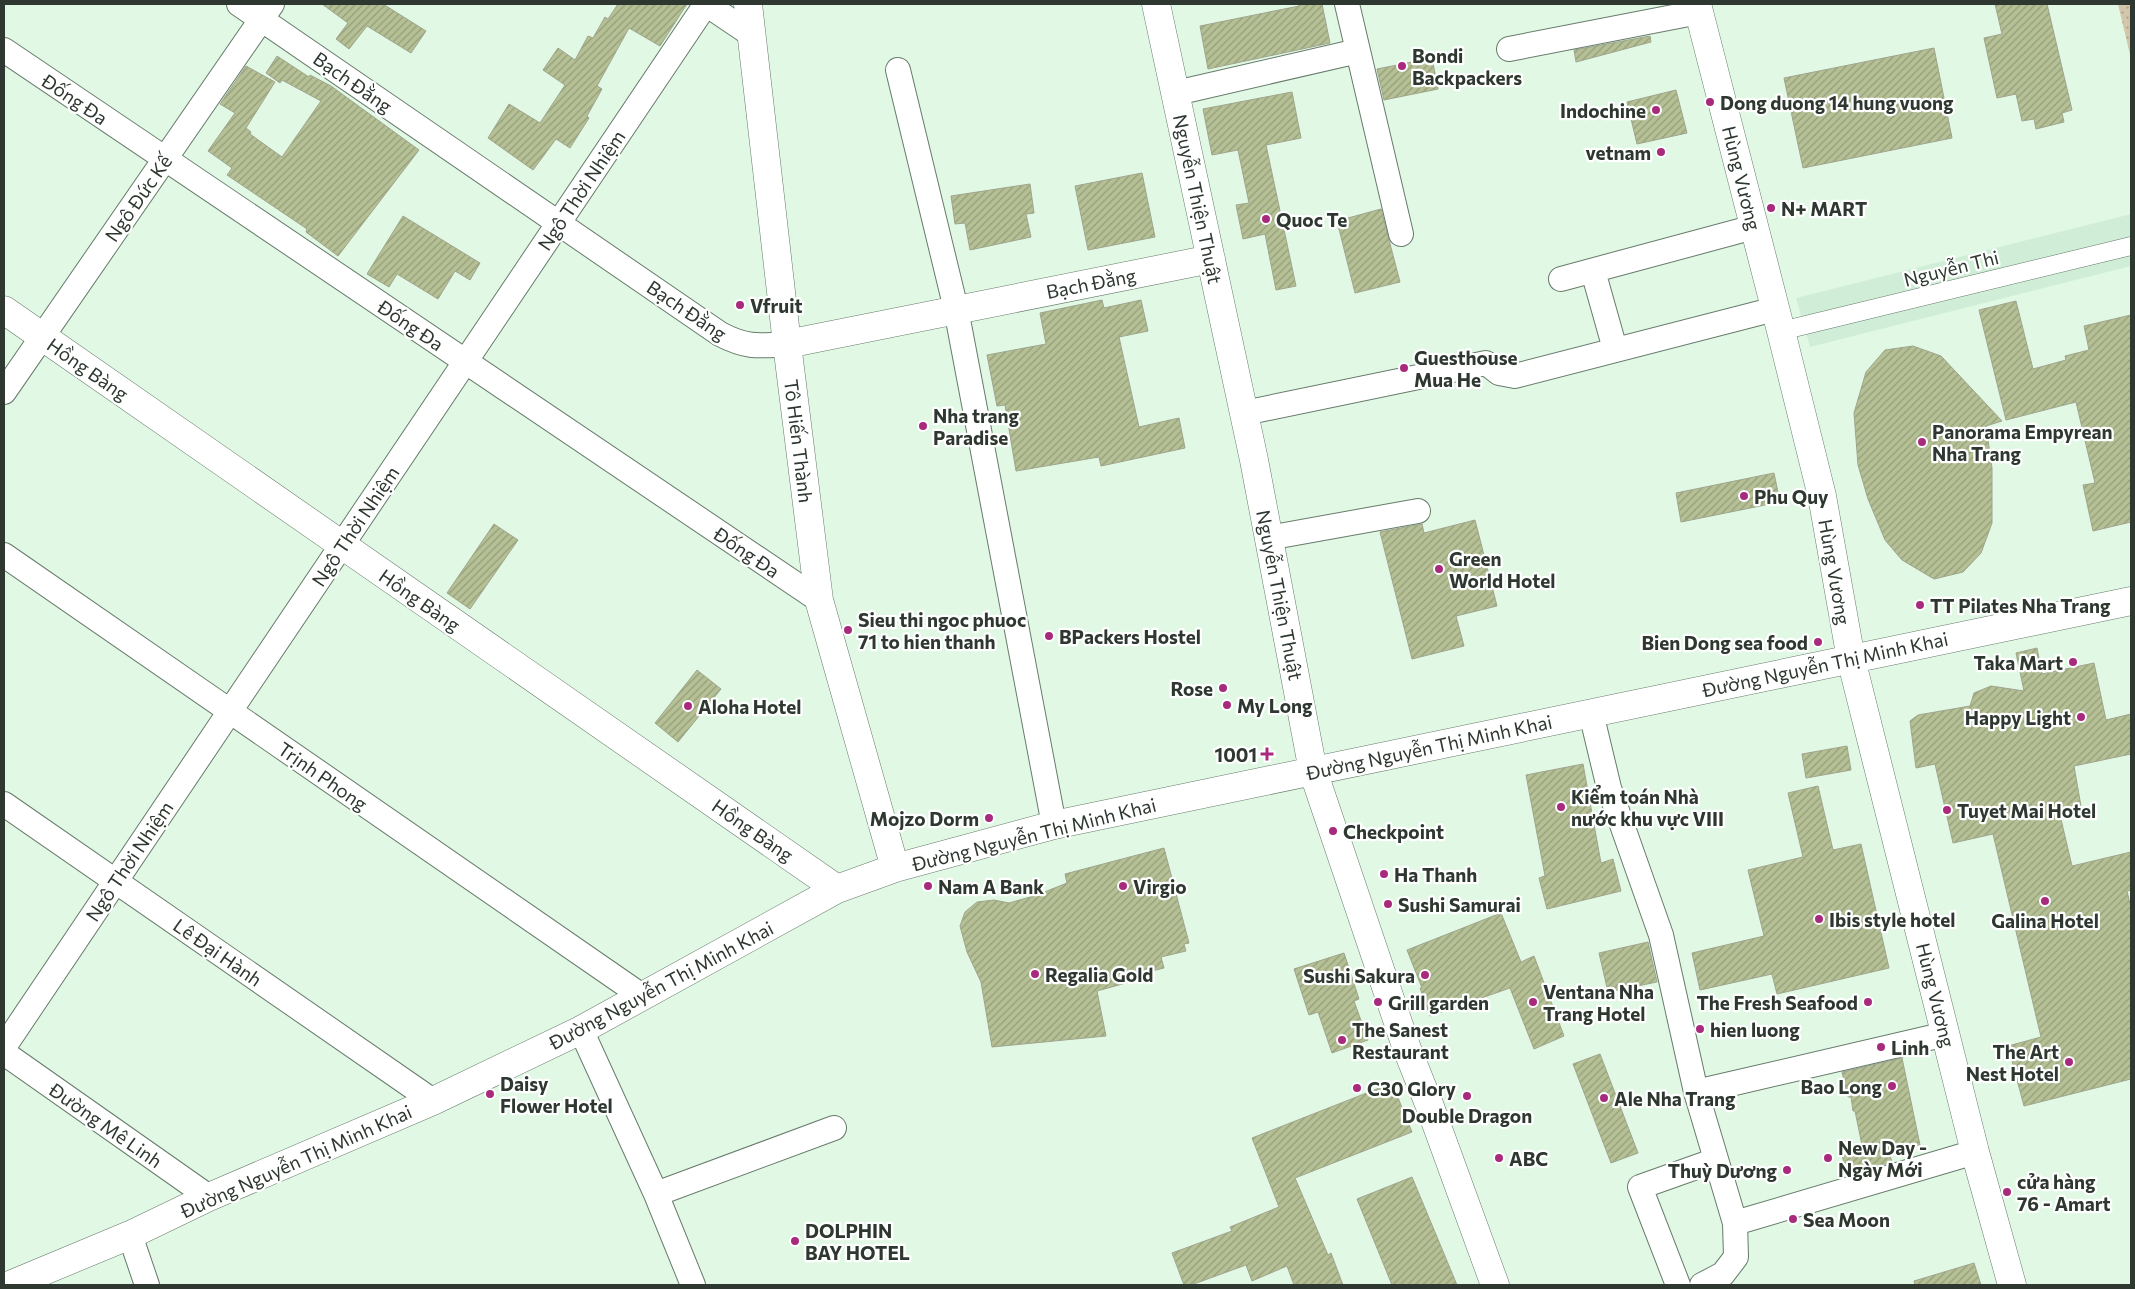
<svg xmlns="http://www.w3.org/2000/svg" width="2135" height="1289" font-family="Commissioner,sans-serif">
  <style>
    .built { fill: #d0eed7 }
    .grass { fill: url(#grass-dots) }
    .building { fill: url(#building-hatch); stroke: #9fa58d }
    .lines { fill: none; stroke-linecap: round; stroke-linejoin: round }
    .pedestrian-casing { stroke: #677b6b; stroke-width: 19 }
    .minor-casing { stroke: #677b6b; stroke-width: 26 }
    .tertiary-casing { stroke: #677b6b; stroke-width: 29 }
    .pedestrian { stroke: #fff; stroke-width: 18 }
    .minor { stroke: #fff; stroke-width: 24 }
    .tertiary { stroke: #fff; stroke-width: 28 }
    .poi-dot { fill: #a82a7c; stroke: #fff; stroke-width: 2 }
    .labels { text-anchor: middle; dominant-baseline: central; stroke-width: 4.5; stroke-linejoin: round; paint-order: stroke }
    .poi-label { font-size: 19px; font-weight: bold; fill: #2e3730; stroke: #fff; text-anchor: start }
    .street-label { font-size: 19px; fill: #2e3730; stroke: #fff }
  </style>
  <defs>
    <pattern id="grass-dots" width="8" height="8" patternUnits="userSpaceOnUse" patternTransform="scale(1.25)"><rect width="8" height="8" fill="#d4c6aa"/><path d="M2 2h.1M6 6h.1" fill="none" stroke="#aca28b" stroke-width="1.8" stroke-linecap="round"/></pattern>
    <pattern id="building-hatch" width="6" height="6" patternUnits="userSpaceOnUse" patternTransform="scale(1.25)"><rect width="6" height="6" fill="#b6c095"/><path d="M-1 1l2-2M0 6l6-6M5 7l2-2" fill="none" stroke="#949d7a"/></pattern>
  </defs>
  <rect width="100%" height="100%" fill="#e1f8e5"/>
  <path class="built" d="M 2131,214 L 2131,266 L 1810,347 L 1796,298 Z"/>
  <path class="grass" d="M 2118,4 L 2131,4 L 2131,59 Z"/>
  <path class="building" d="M 322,4 L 383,4 L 426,31 L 411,53 L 367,26 L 349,49 L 336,39 L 348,23 Z
    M 618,4 L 687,4 L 660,46 L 629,28 L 597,86 L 602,89 L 587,116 L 589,118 L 570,148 L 556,139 L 533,170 L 488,138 L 509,104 L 540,123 L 565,85 L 543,70 L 558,48 L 575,60 L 588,36 L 593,38 L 605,17 L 608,19 Z
    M 1298,4 L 1322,4 L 1330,43 L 1208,69 L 1200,26 L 1299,6 Z
    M 1995,4 L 2047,4 L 2072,110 L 2062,113 L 2064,122 L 2036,129 L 2034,119 L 2022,121 L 2016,94 L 1997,98 L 1984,38 L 2002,34 Z
    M 1650,36 L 1651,42 L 1576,62 L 1574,50 Z
    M 1934,48 L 1952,138 L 1803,168 L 1784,78 Z
    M 277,56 L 309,77 L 310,75 L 331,86 L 419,150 L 338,256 L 306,232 L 307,229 L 227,175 L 232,168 L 208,151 L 235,113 L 220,104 L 246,66 L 275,82 L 246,128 L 251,132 L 250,134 L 282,157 L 321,101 L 282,80 L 280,83 L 266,73 Z
    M 1432,58 L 1438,89 L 1384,100 L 1377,69 Z
    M 1676,90 L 1687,133 L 1637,144 L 1627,102 Z
    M 1292,92 L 1301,138 L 1266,145 L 1296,286 L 1276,290 L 1265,234 L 1243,239 L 1236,205 L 1249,203 L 1238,150 L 1212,155 L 1203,109 Z
    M 1142,173 L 1155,237 L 1088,250 L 1075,186 Z
    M 1030,184 L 1034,213 L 1026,214 L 1031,237 L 970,250 L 965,223 L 955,224 L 951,196 Z
    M 1381,209 L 1400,282 L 1355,293 L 1337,221 Z
    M 403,216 L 480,263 L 470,280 L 455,271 L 438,299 L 397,274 L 389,287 L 367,274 Z
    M 1102,300 L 1104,308 L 1141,300 L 1148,331 L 1119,337 L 1139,427 L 1179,418 L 1185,448 L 1101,466 L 1099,457 L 1016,471 L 1005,405 L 997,406 L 987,355 L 1046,344 L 1040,313 Z
    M 2016,301 L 2033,369 L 2066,360 L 2065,356 L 2089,350 L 2084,326 L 2131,315 L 2131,522 L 2093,531 L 2083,485 L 2095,483 L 2076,402 L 2006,420 L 1979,310 Z
    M 1913,346 L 1941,356 L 2002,421 L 1986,426 L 1992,468 L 1992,523 L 1981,553 L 1963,572 L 1934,579 L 1902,560 L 1885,540 L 1868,499 L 1858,465 L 1854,413 L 1866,372 L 1885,350 Z
    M 1774,473 L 1780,502 L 1681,522 L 1676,493 Z
    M 1475,520 L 1497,606 L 1456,616 L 1464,646 L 1412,659 L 1380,532 L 1422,524 L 1424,533 Z
    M 494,524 L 518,540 L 470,609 L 447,593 Z
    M 2037,648 L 2042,674 L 2094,663 L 2106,720 L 2131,714 L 2131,754 L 2074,766 L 2082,812 L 2060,815 L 2072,866 L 2131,852 L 2131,890 L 2127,891 L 2131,908 L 2131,1079 L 2024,1106 L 2008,1046 L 2041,1037 L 1993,834 L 1953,843 L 1935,764 L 1916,768 L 1910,721 L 1918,715 L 1970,706 L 1974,693 L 1991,686 L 2024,691 L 2016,653 Z
    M 697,670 L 721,689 L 678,742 L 655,723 Z
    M 1847,746 L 1851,770 L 1806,778 L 1802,754 Z
    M 1583,764 L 1601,863 L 1613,859 L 1621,891 L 1547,909 L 1539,878 L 1545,876 L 1526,775 Z
    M 1818,786 L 1833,850 L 1861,844 L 1889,968 L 1777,994 L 1772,974 L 1700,990 L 1692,953 L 1764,936 L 1748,870 L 1803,857 L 1788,793 Z
    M 1164,848 L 1189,943 L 1184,944 L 1186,951 L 1161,957 L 1164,968 L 1135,975 L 1137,980 L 1097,991 L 1106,1036 L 992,1047 L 981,982 L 967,952 L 960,926 L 965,912 L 977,902 L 994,900 L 1009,903 L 1037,895 L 1067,883 L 1065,874 Z
    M 1501,913 L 1521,962 L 1534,956 L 1564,1036 L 1534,1049 L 1510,988 L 1430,1016 L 1420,988 L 1422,988 L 1407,950 Z
    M 1648,942 L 1657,982 L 1608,992 L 1599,953 Z
    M 1344,953 L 1359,999 L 1354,1001 L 1368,1040 L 1332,1053 L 1318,1012 L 1309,1015 L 1294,969 Z
    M 1600,1054 L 1638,1153 L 1611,1163 L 1573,1064 Z
    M 1902,1058 L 1920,1145 L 1889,1152 L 1892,1162 L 1848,1175 L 1842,1156 L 1863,1150 L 1855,1111 L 1853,1111 L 1851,1097 L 1848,1097 L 1842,1072 Z
    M 1392,1083 L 1412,1132 L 1295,1178 L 1328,1255 L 1331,1253 L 1343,1285 L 1294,1285 L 1287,1266 L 1252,1281 L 1246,1265 L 1191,1285 L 1184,1285 L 1172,1253 L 1232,1231 L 1230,1227 L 1279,1207 L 1252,1138 Z
    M 1412,1177 L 1457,1285 L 1392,1285 L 1357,1199 Z
    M 1974,1263 L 1981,1285 L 1915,1285 L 1914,1281 Z"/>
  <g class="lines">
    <g class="pedestrian-casing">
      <path id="pedestrian" d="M 1781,331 L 2131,246"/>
    </g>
    <g class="minor-casing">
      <path id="minor" d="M 239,4 L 720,334 C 747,348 758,346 787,344
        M 706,4 L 752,35
        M 1347,4 L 1401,234
        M 1509,49 L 1699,12
        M 4,50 L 819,600
        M 898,70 L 956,309 L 1054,825
        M 1176,93 L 1358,51
        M 1593,271 L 1615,349
        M 1561,279 L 1754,227
        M 4,392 L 272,4
        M 1244,413 L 1486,363 L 1499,373 L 1515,376 L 1775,309
        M 1268,538 L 1418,511
        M 4,555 L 642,996
        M 1591,713 L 1609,788 L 1661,935 L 1696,1092 L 1735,1223 L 1736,1257 L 1723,1274 L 1702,1285
        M 4,804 L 433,1101
        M 581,1030 L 656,1194 L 693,1285
        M 4,1047 L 706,4
        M 4,1053 L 209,1197
        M 1696,1092 L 1946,1034
        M 656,1194 L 834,1128
        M 1735,1223 L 1975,1152
        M 130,1235 L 147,1285
        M 1678,1285 L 1640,1187 L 1716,1160"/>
    </g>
    <g class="tertiary-casing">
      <path id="tertiary" d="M 748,4 L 787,344 L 819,600 L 895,868
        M 1156,4 L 1254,460 L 1313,771 L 1407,1049 L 1429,1104 L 1495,1285
        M 1697,4 L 1781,331 L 1822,496 L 1851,659 L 1975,1152 L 2012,1285
        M 4,310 L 837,889
        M 787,344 L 1211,259
        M 10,1285 L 130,1235 L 209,1197 L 433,1101 L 581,1030 L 837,889 L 895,868 L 1054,825 L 2131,601"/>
    </g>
    <use href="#pedestrian" class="pedestrian"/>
    <use href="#minor" class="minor"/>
    <use href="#tertiary" class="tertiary"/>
  </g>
  <g class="poi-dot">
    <circle cx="1402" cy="66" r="5"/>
    <circle cx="1710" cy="102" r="5"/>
    <circle cx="1656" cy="110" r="5"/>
    <circle cx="1661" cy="152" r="5"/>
    <circle cx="1771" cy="208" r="5"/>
    <circle cx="1266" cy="219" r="5"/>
    <circle cx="740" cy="305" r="5"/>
    <circle cx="1404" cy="368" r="5"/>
    <circle cx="923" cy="426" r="5"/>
    <circle cx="1922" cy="442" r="5"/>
    <circle cx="1744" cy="496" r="5"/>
    <circle cx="1439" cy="569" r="5"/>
    <circle cx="1920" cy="605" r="5"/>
    <circle cx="848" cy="630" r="5"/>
    <circle cx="1049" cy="636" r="5"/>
    <circle cx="1818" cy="642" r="5"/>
    <circle cx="2073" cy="662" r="5"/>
    <circle cx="1223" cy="688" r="5"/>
    <circle cx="1227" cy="705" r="5"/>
    <circle cx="688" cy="706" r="5"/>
    <circle cx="2081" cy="717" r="5"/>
    <path d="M1264.5 746.5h5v5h5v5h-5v5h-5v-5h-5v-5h5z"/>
    <circle cx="1561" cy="807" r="5"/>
    <circle cx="1947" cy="810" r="5"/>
    <circle cx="989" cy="818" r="5"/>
    <circle cx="1333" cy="831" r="5"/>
    <circle cx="1384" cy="874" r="5"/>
    <circle cx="928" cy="886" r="5"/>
    <circle cx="1123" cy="886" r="5"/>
    <circle cx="2045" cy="901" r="5"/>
    <circle cx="1388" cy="904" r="5"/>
    <circle cx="1819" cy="919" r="5"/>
    <circle cx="1035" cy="974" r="5"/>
    <circle cx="1425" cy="975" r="5"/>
    <circle cx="1378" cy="1002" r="5"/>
    <circle cx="1533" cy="1002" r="5"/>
    <circle cx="1868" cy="1002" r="5"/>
    <circle cx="1700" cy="1029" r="5"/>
    <circle cx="1342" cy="1040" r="5"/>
    <circle cx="1881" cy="1047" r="5"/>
    <circle cx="2069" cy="1062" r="5"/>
    <circle cx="1892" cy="1086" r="5"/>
    <circle cx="1357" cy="1088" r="5"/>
    <circle cx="490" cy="1094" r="5"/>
    <circle cx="1467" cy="1096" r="5"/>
    <circle cx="1604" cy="1098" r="5"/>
    <circle cx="1499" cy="1158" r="5"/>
    <circle cx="1828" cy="1158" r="5"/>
    <circle cx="1787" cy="1170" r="5"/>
    <circle cx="2007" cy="1192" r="5"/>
    <circle cx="1793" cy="1219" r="5"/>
    <circle cx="795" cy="1241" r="5"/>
  </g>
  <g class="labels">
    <g class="poi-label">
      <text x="1412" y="55">Bondi<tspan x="1412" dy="22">Backpackers</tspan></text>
      <text x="1720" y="102">Dong duong 14 hung vuong</text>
      <text x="1646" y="110" text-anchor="end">Indochine</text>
      <text x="1651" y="152" text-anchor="end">vetnam</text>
      <text x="1781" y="208">N+ MART</text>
      <text x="1276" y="219">Quoc Te</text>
      <text x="750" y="305">Vfruit</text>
      <text x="1414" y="357">Guesthouse<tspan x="1414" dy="22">Mua He</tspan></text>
      <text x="933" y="415">Nha trang<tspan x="933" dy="22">Paradise</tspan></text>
      <text x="1932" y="431">Panorama Empyrean<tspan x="1932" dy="22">Nha Trang</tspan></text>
      <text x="1754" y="496">Phu Quy</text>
      <text x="1449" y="558">Green<tspan x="1449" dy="22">World Hotel</tspan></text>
      <text x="1930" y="605">TT Pilates Nha Trang</text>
      <text x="858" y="619">Sieu thi ngoc phuoc<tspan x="858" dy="22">71 to hien thanh</tspan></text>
      <text x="1059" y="636">BPackers Hostel</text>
      <text x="1808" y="642" text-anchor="end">Bien Dong sea food</text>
      <text x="2063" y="662" text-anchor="end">Taka Mart</text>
      <text x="1213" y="688" text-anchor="end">Rose</text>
      <text x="1237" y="705">My Long</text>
      <text x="698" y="706">Aloha Hotel</text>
      <text x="2071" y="717" text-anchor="end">Happy Light</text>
      <text x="1257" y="754" text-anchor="end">1001</text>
      <text x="1571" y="796">Kiểm toán Nhà<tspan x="1571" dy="22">nước khu vực VIII</tspan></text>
      <text x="1957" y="810">Tuyet Mai Hotel</text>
      <text x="979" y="818" text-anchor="end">Mojzo Dorm</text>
      <text x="1343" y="831">Checkpoint</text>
      <text x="1394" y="874">Ha Thanh</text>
      <text x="938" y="886">Nam A Bank</text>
      <text x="1133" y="886">Virgio</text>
      <text x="1398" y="904">Sushi Samurai</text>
      <text x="1829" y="919">Ibis style hotel</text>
      <text x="2045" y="920" text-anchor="middle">Galina Hotel</text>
      <text x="1045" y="974">Regalia Gold</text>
      <text x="1415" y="975" text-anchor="end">Sushi Sakura</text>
      <text x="1543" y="991">Ventana Nha<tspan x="1543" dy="22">Trang Hotel</tspan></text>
      <text x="1388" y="1002">Grill garden</text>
      <text x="1858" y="1002" text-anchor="end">The Fresh Seafood</text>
      <text x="1352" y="1029">The Sanest<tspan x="1352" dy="22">Restaurant</tspan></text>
      <text x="1710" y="1029">hien luong</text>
      <text x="1891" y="1047">Linh</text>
      <text x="2059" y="1051" text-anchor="end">The Art<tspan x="2059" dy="22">Nest Hotel</tspan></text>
      <text x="500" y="1083">Daisy<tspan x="500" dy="22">Flower Hotel</tspan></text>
      <text x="1882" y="1086" text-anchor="end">Bao Long</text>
      <text x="1367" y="1088">C30 Glory</text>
      <text x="1614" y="1098">Ale Nha Trang</text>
      <text x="1467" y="1115" text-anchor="middle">Double Dragon</text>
      <text x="1838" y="1147">New Day -<tspan x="1838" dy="22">Ngày Mới</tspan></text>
      <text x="1509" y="1158">ABC</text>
      <text x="1777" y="1170" text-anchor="end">Thuỳ Dương</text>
      <text x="2017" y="1181">cửa hàng<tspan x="2017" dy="22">76 - Amart</tspan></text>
      <text x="1803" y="1219">Sea Moon</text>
      <text x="805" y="1230">DOLPHIN<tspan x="805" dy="22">BAY HOTEL</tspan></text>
    </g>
    <g class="street-label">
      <text transform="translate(353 82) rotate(35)">Bạch Đằng</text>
      <text transform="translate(75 99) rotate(34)">Đống Đa</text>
      <text transform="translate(1742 178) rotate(76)">Hùng Vương</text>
      <text transform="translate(581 190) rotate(-56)">Ngô Thời Nhiệm</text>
      <text transform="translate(138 198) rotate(-55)">Ngô Đức Kế</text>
      <text transform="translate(1198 199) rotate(78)">Nguyễn Thiện Thuật</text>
      <text transform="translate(1951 268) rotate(-14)">Nguyễn Thi</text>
      <text transform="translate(1091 283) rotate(-11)">Bạch Đằng</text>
      <text transform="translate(687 310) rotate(34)">Bạch Đằng</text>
      <text transform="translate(411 325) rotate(34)">Đống Đa</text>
      <text transform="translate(88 369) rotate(35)">Hồng Bàng</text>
      <text transform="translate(799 441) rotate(83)">Tô Hiến Thành</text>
      <text transform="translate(355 526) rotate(-56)">Ngô Thời Nhiệm</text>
      <text transform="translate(747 552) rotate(34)">Đống Đa</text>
      <text transform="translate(1835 572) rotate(80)">Hùng Vương</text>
      <text transform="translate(1280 595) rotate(79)">Nguyễn Thiện Thuật</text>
      <text transform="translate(420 600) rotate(35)">Hồng Bàng</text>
      <text transform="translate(1825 664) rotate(-12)">Đường Nguyễn Thị Minh Khai</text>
      <text transform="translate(1429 747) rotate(-12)">Đường Nguyễn Thị Minh Khai</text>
      <text transform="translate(323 776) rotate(35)">Trịnh Phong</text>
      <text transform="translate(753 830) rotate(35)">Hồng Bàng</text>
      <text transform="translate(1034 834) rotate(-14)">Đường Nguyễn Thị Minh Khai</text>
      <text transform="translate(129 861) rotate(-56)">Ngô Thời Nhiệm</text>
      <text transform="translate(218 952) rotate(35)">Lê Đại Hành</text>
      <text transform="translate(661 985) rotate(-28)">Đường Nguyễn Thị Minh Khai</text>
      <text transform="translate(1936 995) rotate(76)">Hùng Vương</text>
      <text transform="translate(106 1125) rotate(35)">Đường Mê Linh</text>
      <text transform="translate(296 1161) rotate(-24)">Đường Nguyễn Thị Minh Khai</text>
    </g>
  </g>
  <rect width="2135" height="1289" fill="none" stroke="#2e3730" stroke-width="10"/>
</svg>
